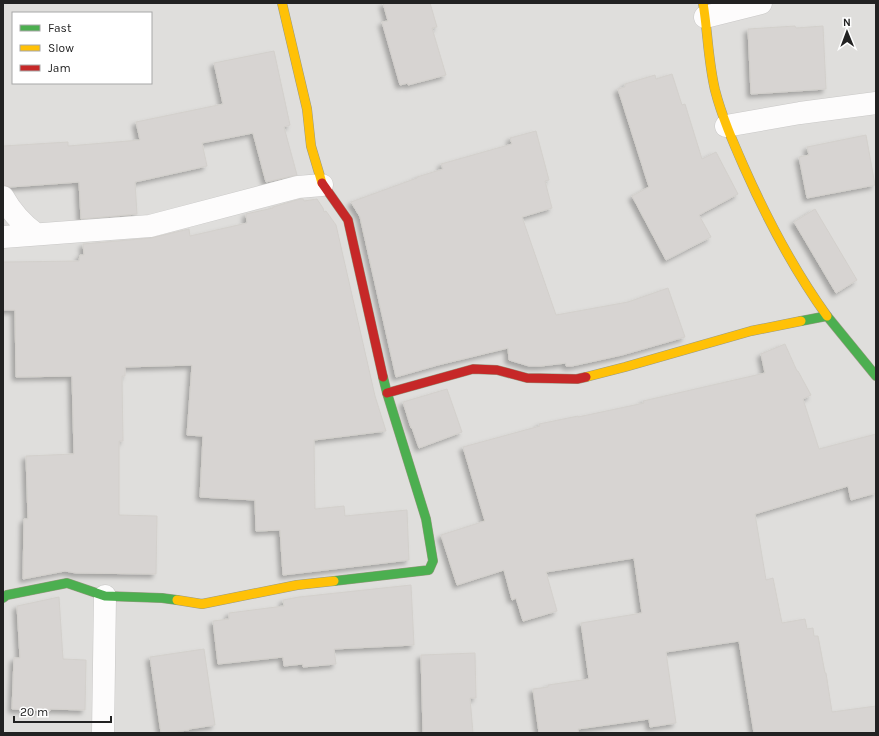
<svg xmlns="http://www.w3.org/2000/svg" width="879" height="736" font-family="Karla,sans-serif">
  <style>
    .residential { fill: #dfdedc; fill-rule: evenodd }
    .building { fill: #d7d4d2; stroke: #d3d0cc; filter: url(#shadow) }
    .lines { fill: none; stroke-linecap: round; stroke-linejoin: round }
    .street-casing { stroke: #c9c8c7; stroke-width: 23 }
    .fast-casing { stroke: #999a82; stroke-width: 10 }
    .slow-casing { stroke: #999a82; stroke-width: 10 }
    .jam-casing { stroke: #999a82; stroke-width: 10 }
    .street { stroke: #fdfcfc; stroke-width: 22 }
    .fast { stroke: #4caf50; stroke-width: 9 }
    .slow { stroke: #ffc107; stroke-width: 9 }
    .jam { stroke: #c62828; stroke-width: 9 }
  </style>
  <defs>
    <filter id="shadow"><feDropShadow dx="-3.5" dy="3.5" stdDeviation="2" flood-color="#0004"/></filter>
  </defs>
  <rect width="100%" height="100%" fill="#f0eeeb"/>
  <path class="residential" d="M 3,3 L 876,3 L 876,733 L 3,733 ZM 13,13 L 151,13 L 151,83 L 13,83 Z"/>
  <path class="building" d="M 383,3 L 430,3 L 437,27 L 432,28 L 446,75 L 408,85 L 408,83 L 400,85 L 382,22 L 388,21 Z
    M 795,26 L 796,28 L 823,26 L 826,89 L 751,94 L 748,29 Z
    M 274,51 L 290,125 L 284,127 L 297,175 L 266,182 L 253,133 L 202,143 L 207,166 L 135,182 L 137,214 L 81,219 L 79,182 L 10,187 L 3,185 L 3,146 L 68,142 L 68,146 L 140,140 L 136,122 L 223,104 L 214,63 Z
    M 672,74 L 682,105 L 685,104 L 702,159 L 716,152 L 738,194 L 699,215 L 711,237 L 666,260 L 632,196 L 649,187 L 618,89 L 625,87 L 625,84 L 655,75 L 656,79 Z
    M 536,131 L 549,180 L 545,181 L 552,208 L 522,217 L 556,315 L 628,302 L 668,288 L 685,337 L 622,355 L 572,366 L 566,366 L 566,363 L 541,366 L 529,366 L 509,360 L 508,348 L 438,365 L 396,377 L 360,217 L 351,202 L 417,178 L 417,177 L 443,169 L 441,164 L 512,144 L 510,138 Z
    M 866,135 L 875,185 L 807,198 L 799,157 L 809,155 L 807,147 Z
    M 300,199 L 303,199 L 304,201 L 317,199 L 323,208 L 324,212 L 326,211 L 336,225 L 375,396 L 386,431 L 314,440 L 315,509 L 344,506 L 345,516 L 407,510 L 409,560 L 283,575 L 280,530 L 256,531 L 255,500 L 200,497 L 203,436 L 187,435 L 192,365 L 125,367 L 125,376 L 122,376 L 123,441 L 119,441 L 119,515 L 157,516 L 156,574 L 76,573 L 65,571 L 23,579 L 24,519 L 28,519 L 26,456 L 74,454 L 72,376 L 16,377 L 15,310 L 3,310 L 3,262 L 79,261 L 80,255 L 84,255 L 83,244 L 151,238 L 189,229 L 190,236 L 247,223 L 246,214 L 273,208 L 273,207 Z
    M 815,209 L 857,280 L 836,293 L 794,222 Z
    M 785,344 L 797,371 L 798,371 L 811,395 L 803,399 L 819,449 L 876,434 L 876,493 L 851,500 L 848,486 L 755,514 L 766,580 L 773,578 L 782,623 L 805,619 L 807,629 L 813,628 L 814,636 L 818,636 L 825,673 L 826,673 L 832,712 L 876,706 L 876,733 L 754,733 L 739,641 L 666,652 L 676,723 L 650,727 L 649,719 L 578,729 L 578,733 L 539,733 L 533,689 L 548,687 L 548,685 L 589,679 L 581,623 L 642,613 L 634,558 L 546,572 L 557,611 L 523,621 L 516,598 L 512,600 L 504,570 L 457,585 L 441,535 L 485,521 L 463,447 L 540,426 L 539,424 L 578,416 L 578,417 L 644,403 L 643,401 L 765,373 L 761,354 Z
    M 447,389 L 462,432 L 419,448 L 412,428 L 411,428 L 403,402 Z
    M 411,585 L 414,645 L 334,649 L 336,664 L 303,667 L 303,664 L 284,666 L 283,657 L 218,664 L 213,621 L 229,619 L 229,613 L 284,606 L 283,600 L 299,597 Z
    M 59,597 L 63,659 L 86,660 L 85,710 L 50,709 L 50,711 L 12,709 L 14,658 L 20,658 L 17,606 Z
    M 204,649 L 215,725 L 189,729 L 189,730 L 161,733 L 150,657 Z
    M 475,653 L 476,698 L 470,698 L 473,733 L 423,733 L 421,655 Z"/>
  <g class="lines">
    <g class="street-casing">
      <path id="street" d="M 705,17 L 761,3
        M 726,126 L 800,113 L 876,103
        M 3,197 C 12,213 22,224 36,234
        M 3,237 L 150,226 L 298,187 L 322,185
        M 103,733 L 105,596"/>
    </g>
    <g class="fast-casing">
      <path id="fast" d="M 801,321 L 827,316 L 876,376
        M 334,581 L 429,570 L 433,561 L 426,519 L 387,393 L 383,377
        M 3,598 L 7,595 L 67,583 L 105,596 L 162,598 L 177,600"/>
    </g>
    <g class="slow-casing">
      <path id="slow" d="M 282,3 L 307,109 L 311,146 L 322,183
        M 703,3 C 708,33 708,60 715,90 C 722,117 733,142 744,167 C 767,219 794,270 827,316
        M 586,377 L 625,367 L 751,331 L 801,321
        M 177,600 L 202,604 L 297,585 L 334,581"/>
    </g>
    <g class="jam-casing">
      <path id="jam" d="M 322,183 L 348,220 L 383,377
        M 387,393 L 473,369 L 497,370 L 527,378 L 577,379 L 586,377"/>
    </g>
    <use href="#street" class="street"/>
    <use href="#fast" class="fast"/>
    <use href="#slow" class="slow"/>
    <use href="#jam" class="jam"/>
  </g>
  <rect width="879" height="736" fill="none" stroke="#222222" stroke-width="8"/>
  <rect x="12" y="12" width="140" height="72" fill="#ffffff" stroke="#a7a7a7"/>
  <rect x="20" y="25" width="20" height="6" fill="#4caf50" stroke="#a7a7a7"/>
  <text x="48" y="32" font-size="12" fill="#222222">Fast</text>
  <rect x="20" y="45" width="20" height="6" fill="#ffc107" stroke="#a7a7a7"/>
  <text x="48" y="52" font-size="12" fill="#222222">Slow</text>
  <rect x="20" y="65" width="20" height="6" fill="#c62828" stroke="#a7a7a7"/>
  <text x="48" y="72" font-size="12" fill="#222222">Jam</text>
  <g transform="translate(847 32) rotate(359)" stroke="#ffffff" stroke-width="3" paint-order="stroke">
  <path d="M0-3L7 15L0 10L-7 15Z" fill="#222222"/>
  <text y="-6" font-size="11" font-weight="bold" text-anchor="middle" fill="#222222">N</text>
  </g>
  <path d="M14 716v6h97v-6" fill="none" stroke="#222222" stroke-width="2"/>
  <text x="20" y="716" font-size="12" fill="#222222" stroke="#ffffff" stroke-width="3" paint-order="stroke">20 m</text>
</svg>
